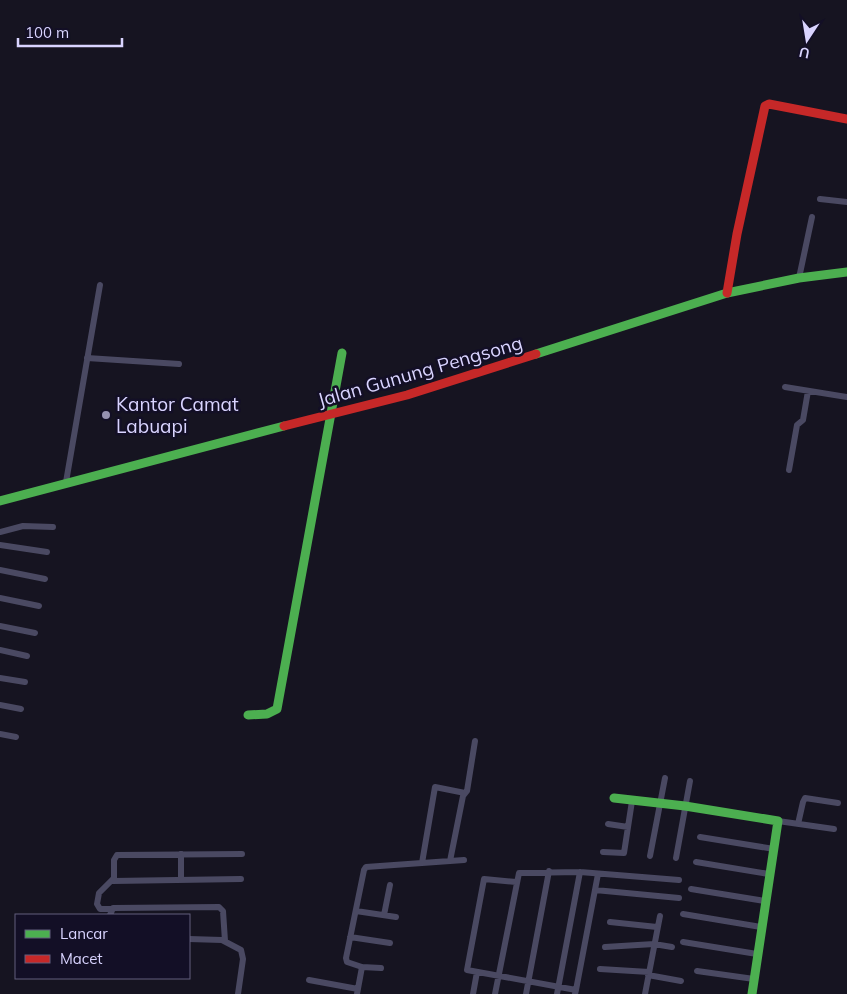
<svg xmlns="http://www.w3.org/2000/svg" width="847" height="994" font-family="Mulish,sans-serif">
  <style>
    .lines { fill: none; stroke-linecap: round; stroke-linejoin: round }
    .street { stroke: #4a4962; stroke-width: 6 }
    .fast { stroke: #4caf50; stroke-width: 9 }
    .jam { stroke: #c62828; stroke-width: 9 }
    .poi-dot { fill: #9591b1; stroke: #130f26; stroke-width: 2 }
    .labels { text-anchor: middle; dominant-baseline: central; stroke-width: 5; stroke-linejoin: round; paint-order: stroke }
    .street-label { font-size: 19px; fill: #d9d4ff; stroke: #130f26 }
    .poi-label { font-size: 19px; fill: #d9d4ff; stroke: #130f26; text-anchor: start }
  </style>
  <rect width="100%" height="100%" fill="#161421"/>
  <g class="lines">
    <path class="street" d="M 820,199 L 847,202
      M 799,278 L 812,217
      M 87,358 L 179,364
      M 785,387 L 847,397
      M 789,470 L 797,425 L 803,420 L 808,391
      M 66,482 L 100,285
      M 0,532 L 23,526 L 53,527
      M 0,545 L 47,552
      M 0,570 L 45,579
      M 0,598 L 39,606
      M 0,626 L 35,633
      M 0,650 L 27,656
      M 0,678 L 25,682
      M 0,705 L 21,709
      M 0,734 L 16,737
      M 778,821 L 834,829
      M 608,824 L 628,827
      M 798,824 L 803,802 L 805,798 L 838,803
      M 700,837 L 774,849
      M 603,852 L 624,853 L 632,801
      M 650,856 L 665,778
      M 676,858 L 690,781
      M 450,861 L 463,796 L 467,791 L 475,741
      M 696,862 L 769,874
      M 422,863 L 435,787 L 465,793
      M 181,880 L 181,854
      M 113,881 L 241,879
      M 516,882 L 484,879 L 467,970 L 576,990 L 575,994
      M 691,889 L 765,901
      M 595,890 L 679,898
      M 111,909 L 100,909 L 97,904 L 99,893 L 114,878 L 114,860 L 117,855 L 242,854
      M 356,911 L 396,917
      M 683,914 L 761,927
      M 110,915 L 113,908 L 219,907 L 223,911 L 225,941
      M 384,915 L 390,885
      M 610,922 L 657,927
      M 350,937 L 390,943
      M 189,939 L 222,940 L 241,950 L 243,959 L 238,994
      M 683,942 L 757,954
      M 605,947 L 654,944 L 672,947
      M 381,968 L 362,967 L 347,962 L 346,958 L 364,870 L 366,867 L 464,860
      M 600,969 L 649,972
      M 697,971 L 754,979
      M 648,975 L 681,981
      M 309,980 L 358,989
      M 576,990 L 598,874
      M 357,994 L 362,967
      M 473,994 L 477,972
      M 495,994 L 519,873 L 580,872 L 679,880
      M 526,994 L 549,871
      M 557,994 L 580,872
      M 645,994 L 660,916"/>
    <path class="fast" d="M 536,354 L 727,293 L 799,278 L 847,272
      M 0,501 L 284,426
      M 248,715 L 267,714 L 277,709 L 342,353
      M 614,798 L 685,806 L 778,821 L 752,994"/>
    <path class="jam" d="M 727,293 L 737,234 L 765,106 L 769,104 L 847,119
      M 284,426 L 407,395 L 536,354"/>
  </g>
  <circle class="poi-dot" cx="106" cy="415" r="5"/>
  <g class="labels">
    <g class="street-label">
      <text transform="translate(420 371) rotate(-16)">Jalan Gunung Pengsong</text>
    </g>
    <g class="poi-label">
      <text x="116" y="404">Kantor Camat<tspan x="116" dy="22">Labuapi</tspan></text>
    </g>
  </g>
  <rect x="15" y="914" width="175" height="65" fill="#130f26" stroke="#625e7d"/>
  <rect x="25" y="930" width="25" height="8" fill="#4caf50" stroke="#625e7d"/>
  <text x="60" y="939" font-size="15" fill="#d9d4ff">Lancar</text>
  <rect x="25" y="955" width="25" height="8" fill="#c62828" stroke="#625e7d"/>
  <text x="60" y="964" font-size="15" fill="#d9d4ff">Macet</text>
  <g transform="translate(807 40) rotate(192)" stroke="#130f26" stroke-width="4" paint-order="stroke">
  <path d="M0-4L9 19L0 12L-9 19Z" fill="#d9d4ff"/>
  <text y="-8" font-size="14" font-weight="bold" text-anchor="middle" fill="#d9d4ff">U</text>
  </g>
  <path d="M18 38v8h104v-8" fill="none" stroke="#d9d4ff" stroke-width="2.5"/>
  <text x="25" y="38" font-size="15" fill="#d9d4ff" stroke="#130f26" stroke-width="4" paint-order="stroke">100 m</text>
</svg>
